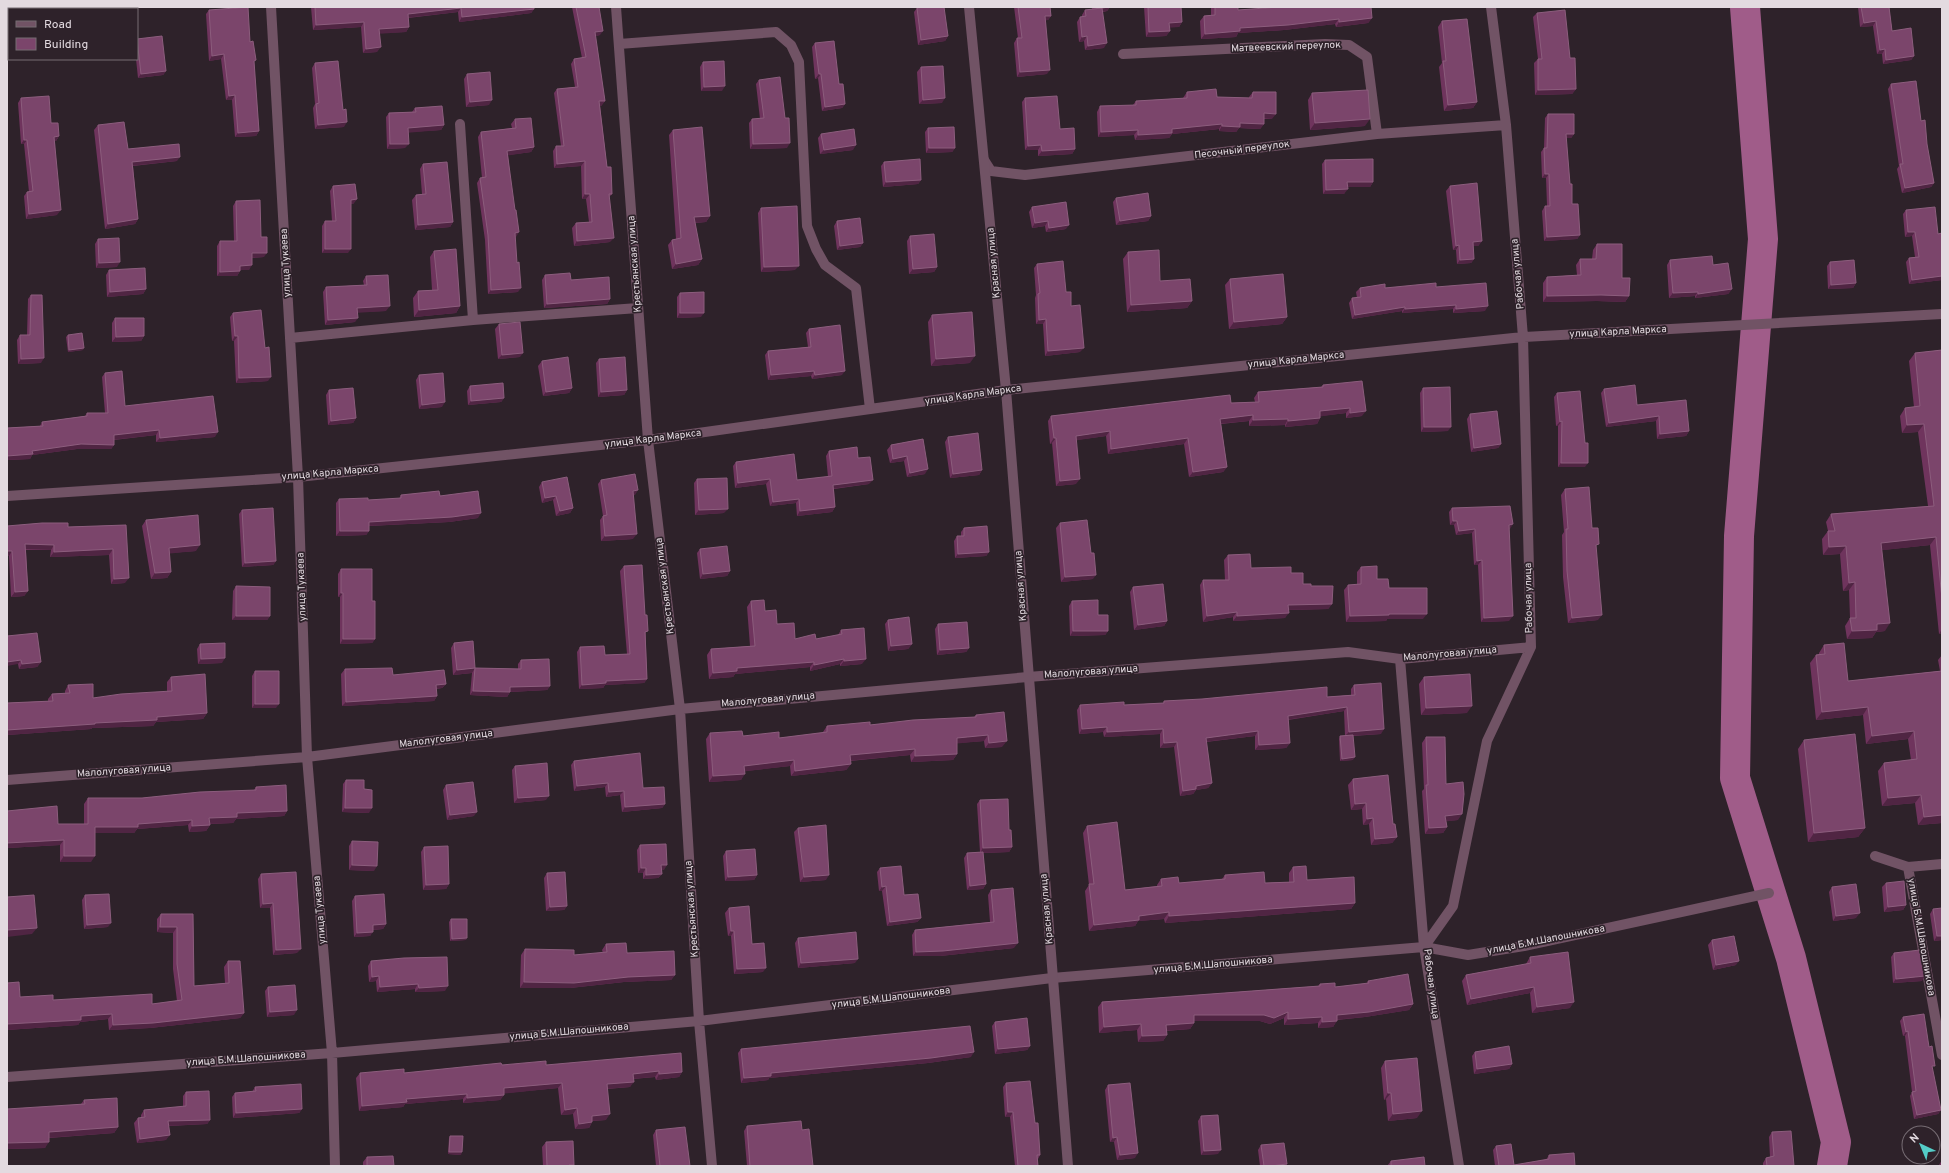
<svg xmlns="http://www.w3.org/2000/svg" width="1949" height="1173" font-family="Overpass,sans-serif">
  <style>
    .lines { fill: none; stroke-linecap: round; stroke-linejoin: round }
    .river { stroke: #a05c89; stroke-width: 30 }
    .minor { stroke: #715365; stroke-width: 10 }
    .tertiary { stroke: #715365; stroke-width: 10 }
    .wall { fill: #6f345d }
    .shaded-wall { fill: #502543 }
    .building { fill: #7b456b; stroke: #8c5d7d }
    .labels { text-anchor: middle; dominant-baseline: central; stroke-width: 3.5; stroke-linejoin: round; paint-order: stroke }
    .street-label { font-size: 10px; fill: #e3dae0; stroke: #2e222a }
  </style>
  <rect width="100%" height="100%" fill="#2e222a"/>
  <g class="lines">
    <path class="river" d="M 1745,7 L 1763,239 L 1739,536 L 1735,778 L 1791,958 L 1836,1142 L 1832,1166"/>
    <path class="minor" d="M 271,7 L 298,477 L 307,757 L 332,1053 L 335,1166
      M 616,7 L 648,440 L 680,709 L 699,1021 L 712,1166
      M 619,44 L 776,32 L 791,45 L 799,62 L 807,226 L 816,249 L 825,265 L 856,288 L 870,409
      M 1123,54 L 1325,44 L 1349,45 L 1367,57 L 1377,134
      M 460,124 L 473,320
      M 984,160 L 991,171 L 1025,175 L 1377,134 L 1506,125
      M 290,338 L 473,320 L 638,308
      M 7,496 L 298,477 L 648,440 L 1006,390 L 1523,337 L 1942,314
      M 1400,659 L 1424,947
      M 7,780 L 307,757 L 680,709 L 1028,677 L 1348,652 L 1400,659 L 1531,647
      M 1875,856 L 1908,867 L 1942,864
      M 1908,867 L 1942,1055
      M 7,1077 L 332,1053 L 699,1021 L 1052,978 L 1424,947 L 1468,955 L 1524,946 L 1769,893
      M 1459,1166 L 1424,947 L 1453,906 L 1487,741 L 1531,647 L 1523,337 L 1506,125 L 1491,7"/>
    <path class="tertiary" d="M 969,7 L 1006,390 L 1068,1166"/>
  </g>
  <path class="wall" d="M 311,7 L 534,7 L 534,9 L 531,13 L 459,22 L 458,12 L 408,18 L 409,27 L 406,32 L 380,33 L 377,52 L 363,53 L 361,27 L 313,30 Z
    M 572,7 L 599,7 L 600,35 L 595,36 L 605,101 L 601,106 L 600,106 L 607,167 L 612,194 L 609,197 L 610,242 L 574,246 L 572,228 L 576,223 L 589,222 L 586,199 L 582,199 L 581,166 L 554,168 L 553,151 L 556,146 L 561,146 L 554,93 L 557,89 L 575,87 L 571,64 L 574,59 L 582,58 Z
    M 1014,7 L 1050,7 L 1051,16 L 1048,20 L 1046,20 L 1047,74 L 1017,77 L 1014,43 L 1017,38 L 1018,38 Z
    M 1092,7 L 1110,7 L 1107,11 L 1103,12 L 1104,48 L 1085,50 L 1084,41 L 1079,42 L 1077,22 L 1080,17 L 1082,17 L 1082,15 L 1085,10 L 1092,9 Z
    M 1144,7 L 1181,7 L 1182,22 L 1179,27 L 1169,27 L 1170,31 L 1166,36 L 1146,37 Z
    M 1211,7 L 1238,7 L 1238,10 L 1372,18 L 1368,23 L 1336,27 L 1335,24 L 1284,30 L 1238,33 L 1236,37 L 1201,39 L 1200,21 L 1204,16 L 1211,15 Z
    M 1858,7 L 1889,7 L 1892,31 L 1914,56 L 1911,60 L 1883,64 L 1882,54 L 1877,54 L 1873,26 L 1860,27 Z
    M 917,8 L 948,36 L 945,41 L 918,45 L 914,12 Z
    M 209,10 L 250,42 L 254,64 L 259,131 L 256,136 L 235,137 L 232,100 L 226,100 L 221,59 L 209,61 L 206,14 Z
    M 1537,13 L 1576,89 L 1572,94 L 1535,95 L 1534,63 L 1538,59 L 1533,17 Z
    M 1442,21 L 1477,102 L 1473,108 L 1444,111 L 1439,67 L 1442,63 L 1438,27 Z
    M 137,39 L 166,71 L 163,75 L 138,78 L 136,59 L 137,59 Z
    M 815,43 L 839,84 L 845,104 L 842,108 L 822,111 L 818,78 L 815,79 L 812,47 Z
    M 703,62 L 722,91 L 701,91 L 700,67 Z
    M 315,63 L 344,127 L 315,129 L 313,108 L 315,104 L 312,68 Z
    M 921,67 L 942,103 L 919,104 L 917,72 Z
    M 467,74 L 489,105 L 466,107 L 464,79 Z
    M 759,80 L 785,118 L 787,148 L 750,149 L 749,123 L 752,119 L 760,119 L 756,84 Z
    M 1891,84 L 1921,121 L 1934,183 L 1931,187 L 1902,193 L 1897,169 L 1899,166 L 1888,89 Z
    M 1187,92 L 1217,97 L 1249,98 L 1249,97 L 1253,92 L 1272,119 L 1264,119 L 1264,124 L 1260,129 L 1239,128 L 1236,132 L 1219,131 L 1219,129 L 1172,134 L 1169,138 L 1135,140 L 1134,135 L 1098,137 L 1097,112 L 1100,106 L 1133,105 L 1136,101 L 1183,98 Z
    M 1312,93 L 1365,126 L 1310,130 L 1308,100 Z
    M 21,98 L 51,123 L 59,136 L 56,141 L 55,141 L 57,215 L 26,219 L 24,196 L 27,192 L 29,192 L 24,144 L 21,144 L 18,103 Z
    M 1025,98 L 1060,129 L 1075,149 L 1072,154 L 1038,156 L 1038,150 L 1025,150 L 1022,102 Z
    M 415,108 L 444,125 L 441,130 L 408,132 L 405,148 L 387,149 L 386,117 L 389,113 L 412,112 Z
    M 1548,114 L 1574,134 L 1571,138 L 1566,138 L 1570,184 L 1572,204 L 1580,235 L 1577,239 L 1544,241 L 1542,211 L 1545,206 L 1547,206 L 1546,178 L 1542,178 L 1541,152 L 1544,148 L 1545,118 Z
    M 515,119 L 534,147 L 531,152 L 508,155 L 516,237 L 515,237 L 518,292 L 488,294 L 485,240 L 477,183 L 480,178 L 482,178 L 478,137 L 481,132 L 512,128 L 511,124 Z
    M 98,125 L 128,149 L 177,161 L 133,166 L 138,219 L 135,224 L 105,229 L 94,130 Z
    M 928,128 L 955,148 L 952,152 L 926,153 L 925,132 Z
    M 673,130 L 710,216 L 706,222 L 695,223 L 702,259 L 698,265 L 672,269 L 668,245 L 672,240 L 676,239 L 669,135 Z
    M 821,134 L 853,150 L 820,154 L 818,138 Z
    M 1325,160 L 1373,182 L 1370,187 L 1347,187 L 1344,194 L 1323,194 L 1322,164 Z
    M 884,162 L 921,180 L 918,184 L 883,187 L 881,166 Z
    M 423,164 L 453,222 L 450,227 L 415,230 L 412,200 L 416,195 L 422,194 L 420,169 Z
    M 333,186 L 357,199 L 353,204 L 351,204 L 348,253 L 322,253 L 322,226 L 325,221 L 332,221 L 330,191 Z
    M 1450,186 L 1482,241 L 1478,246 L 1473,246 L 1474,259 L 1471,263 L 1457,264 L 1456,250 L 1453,250 L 1446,191 Z
    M 1116,198 L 1151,216 L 1148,221 L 1116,225 L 1113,202 Z
    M 236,201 L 261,237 L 264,257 L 252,258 L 249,270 L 240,270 L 240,271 L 237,276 L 217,276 L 217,246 L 220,241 L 234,241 L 233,206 Z
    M 1032,207 L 1066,229 L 1046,232 L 1045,226 L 1032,228 L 1029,212 Z
    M 761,208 L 795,270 L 761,272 L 758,213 Z
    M 1906,210 L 1938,234 L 1942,233 L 1942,280 L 1909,284 L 1906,262 L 1909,258 L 1915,257 L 1912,236 L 1905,237 L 1903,214 Z
    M 837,221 L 863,243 L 860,247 L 837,250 L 834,226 Z
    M 910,236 L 937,267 L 934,272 L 909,274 L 907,241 Z
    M 98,239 L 117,267 L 96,268 L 95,244 Z
    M 1597,244 L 1622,278 L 1629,296 L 1625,302 L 1597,301 L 1543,302 L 1543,283 L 1547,277 L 1577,275 L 1576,265 L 1580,259 L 1592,259 L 1593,250 Z
    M 434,251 L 460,306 L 456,313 L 414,317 L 413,298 L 418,291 L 432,290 L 430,257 Z
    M 1128,252 L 1160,281 L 1192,301 L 1187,308 L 1127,312 L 1123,259 Z
    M 1670,260 L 1713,265 L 1732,289 L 1728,294 L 1695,298 L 1695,296 L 1669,298 L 1667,265 Z
    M 1830,262 L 1856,283 L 1853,288 L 1828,289 L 1827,266 Z
    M 1037,264 L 1066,292 L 1071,306 L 1080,352 L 1045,356 L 1043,324 L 1036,324 L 1035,298 L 1036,295 L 1034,268 Z
    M 109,270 L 146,289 L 143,294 L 107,297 L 106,275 Z
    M 545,275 L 610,299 L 607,304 L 544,308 L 542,280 Z
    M 366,276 L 386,311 L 357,312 L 355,322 L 325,325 L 323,292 L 326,287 L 364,285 L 363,281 Z
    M 1230,279 L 1287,317 L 1282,324 L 1229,329 L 1225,285 Z
    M 1436,287 L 1485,311 L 1453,313 L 1453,309 L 1402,313 L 1402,311 L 1352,319 L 1349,303 L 1352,298 L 1357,298 L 1356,292 L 1360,288 Z
    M 680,293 L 701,317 L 677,318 L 677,297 Z
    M 31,295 L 41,363 L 18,364 L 17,340 L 20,335 L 27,335 L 28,299 Z
    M 233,313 L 268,381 L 236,383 L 234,341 L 232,341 L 230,317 Z
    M 932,315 L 970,363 L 931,366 L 928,322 Z
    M 115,318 L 144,336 L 141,341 L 112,342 L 112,323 Z
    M 499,324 L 520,357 L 498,359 L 495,329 Z
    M 809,329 L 842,375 L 812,379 L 811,376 L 768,380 L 765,355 L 768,351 L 808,347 L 806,333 Z
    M 68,335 L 83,350 L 68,352 L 66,337 Z
    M 1942,350 L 1942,633 L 1939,634 L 1930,545 L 1882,550 L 1885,631 L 1876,632 L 1872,638 L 1847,639 L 1845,626 L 1850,618 L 1849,590 L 1843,591 L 1840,554 L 1823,555 L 1822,539 L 1828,531 L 1826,522 L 1831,514 L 1928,506 L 1918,432 L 1902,433 L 1900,416 L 1905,408 L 1914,407 L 1909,361 L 1915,353 Z
    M 599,359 L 627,390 L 624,395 L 598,397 L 596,363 Z
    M 542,361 L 572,388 L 569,393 L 543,396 L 538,366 Z
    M 105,373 L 125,406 L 215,437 L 156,442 L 156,435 L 114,440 L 114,445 L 111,449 L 77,449 L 32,455 L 30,459 L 7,460 L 7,428 L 40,426 L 42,422 L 85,416 L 87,413 L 105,413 L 102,377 Z
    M 419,375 L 442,407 L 419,409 L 416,380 Z
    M 1323,385 L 1362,416 L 1346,418 L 1346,413 L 1320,416 L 1320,418 L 1317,424 L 1285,427 L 1285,425 L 1249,426 L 1249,421 L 1221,424 L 1227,467 L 1223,472 L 1189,477 L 1184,444 L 1108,454 L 1106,436 L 1076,440 L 1076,484 L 1056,486 L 1052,443 L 1050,444 L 1048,421 L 1051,416 L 1231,403 L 1255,402 L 1254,398 L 1258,392 L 1321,387 Z
    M 470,386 L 504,398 L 501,402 L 468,405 L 467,391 Z
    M 1423,388 L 1448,431 L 1421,432 L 1420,393 Z
    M 1604,389 L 1637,405 L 1689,431 L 1686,436 L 1657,439 L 1656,421 L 1606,427 L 1601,393 Z
    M 329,390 L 356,418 L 353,423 L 328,425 L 326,395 Z
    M 1557,393 L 1585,443 L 1585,467 L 1558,467 L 1558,426 L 1556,426 L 1554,397 Z
    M 1470,414 L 1501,444 L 1498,448 L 1471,452 L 1467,419 Z
    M 948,437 L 982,470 L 979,475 L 950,478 L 945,442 Z
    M 923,439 L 925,474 L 907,477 L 904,461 L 890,463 L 887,450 L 891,445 Z
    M 829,451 L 858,458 L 869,484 L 834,489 L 835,507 L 832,512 L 797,516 L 796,503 L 770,506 L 766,484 L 735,488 L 733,466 L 736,462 L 797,480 L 828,477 L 826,456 Z
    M 697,479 L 724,513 L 695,515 L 694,483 Z
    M 601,480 L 635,495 L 634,495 L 633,539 L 601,541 L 600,520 L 603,516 L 598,484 Z
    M 542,482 L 573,508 L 570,513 L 556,516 L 553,500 L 542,503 L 539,487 Z
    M 1565,489 L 1592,528 L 1598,620 L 1568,623 L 1563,577 L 1562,535 L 1564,532 L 1561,495 Z
    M 401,495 L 440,496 L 478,518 L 449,522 L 369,526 L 369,531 L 366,535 L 336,536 L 336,503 L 339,499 L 368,500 L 399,499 Z
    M 1452,508 L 1510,529 L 1509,529 L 1509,621 L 1481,622 L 1478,565 L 1474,565 L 1472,533 L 1456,535 L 1454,525 L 1450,525 L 1449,512 Z
    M 242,510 L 276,561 L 273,565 L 242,567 L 239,514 Z
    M 146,520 L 196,551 L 169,553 L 171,572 L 167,578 L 151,579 L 142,526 Z
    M 1060,523 L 1091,553 L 1093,579 L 1061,582 L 1056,528 Z
    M 126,525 L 125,583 L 111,584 L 109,555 L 50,557 L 51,550 L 26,550 L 28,591 L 24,596 L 11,597 L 9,556 L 7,556 L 7,526 L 68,527 Z
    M 964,528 L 989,552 L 986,556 L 955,558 L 954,541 L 957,536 L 961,536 L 961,532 Z
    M 700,549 L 730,571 L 727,576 L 700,579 L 697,553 Z
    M 1228,555 L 1251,568 L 1291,573 L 1303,584 L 1311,586 L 1332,604 L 1328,609 L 1288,610 L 1285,618 L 1233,621 L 1233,617 L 1203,622 L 1200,585 L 1203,580 L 1225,580 L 1224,560 Z
    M 624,566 L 645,615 L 647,679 L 644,683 L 605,685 L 603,688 L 579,689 L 577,652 L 580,647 L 605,655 L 627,654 L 620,571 Z
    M 1361,567 L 1389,588 L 1423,619 L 1387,619 L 1386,621 L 1346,622 L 1344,590 L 1348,585 L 1357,585 L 1357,572 Z
    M 341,569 L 372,601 L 375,639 L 372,643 L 340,644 L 340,597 L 338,597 L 338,574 Z
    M 236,586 L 270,616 L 267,620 L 232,620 L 233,591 Z
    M 1133,587 L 1167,621 L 1164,626 L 1134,630 L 1130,592 Z
    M 751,601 L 765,611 L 777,624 L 795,639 L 816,639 L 838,635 L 841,630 L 862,664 L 840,666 L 840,664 L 810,671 L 810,667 L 735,674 L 733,677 L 709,679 L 707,655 L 711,649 L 750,646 L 747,607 Z
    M 1072,601 L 1098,615 L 1108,631 L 1105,635 L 1070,636 L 1069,606 Z
    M 888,620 L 912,644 L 908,649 L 888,651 L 885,624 Z
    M 938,624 L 969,648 L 966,652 L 937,655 L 935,629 Z
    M 7,636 L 41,662 L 37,667 L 19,669 L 18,664 Z
    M 454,643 L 475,668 L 518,669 L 518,664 L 521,660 L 550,686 L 547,690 L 510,692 L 507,697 L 470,695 L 472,673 L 453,675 L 451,648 Z
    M 200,644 L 222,663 L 198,664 L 197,649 Z
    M 1824,645 L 1848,681 L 1940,671 L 1938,660 L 1942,655 L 1942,823 L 1918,825 L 1915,803 L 1882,806 L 1878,771 L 1884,763 L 1911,760 L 1908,739 L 1866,744 L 1863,715 L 1816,720 L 1810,663 L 1816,655 L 1819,654 L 1819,653 Z
    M 345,669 L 393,675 L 446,684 L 442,688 L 436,689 L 437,696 L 434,701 L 342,706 L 341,674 Z
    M 255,671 L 276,708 L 252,708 L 252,676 Z
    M 171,677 L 207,713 L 203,719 L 156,722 L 153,726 L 92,728 L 91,729 L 7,735 L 7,703 L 48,701 L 48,699 L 52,694 L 65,693 L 65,691 L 68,685 L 93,698 L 167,692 L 167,682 Z
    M 1424,677 L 1467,713 L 1421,715 L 1419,684 Z
    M 1354,685 L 1381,734 L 1353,736 L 1353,760 L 1340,761 L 1339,739 L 1340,736 L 1345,736 L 1344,711 L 1288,720 L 1290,743 L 1286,748 L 1255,750 L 1255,736 L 1206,742 L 1212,783 L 1208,788 L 1196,790 L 1193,794 L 1180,796 L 1174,747 L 1160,748 L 1160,734 L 1104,737 L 1103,732 L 1079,734 L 1077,710 L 1080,705 L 1124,705 L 1163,703 L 1164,701 L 1327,697 L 1351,695 L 1351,689 Z
    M 976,715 L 1002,747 L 985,748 L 984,741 L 957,743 L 957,754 L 953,760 L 911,762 L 910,755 L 850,761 L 851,764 L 846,770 L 791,776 L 790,766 L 745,771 L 741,780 L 709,782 L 706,739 L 710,733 L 743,736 L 779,738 L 823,733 L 823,732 L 827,726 L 870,725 L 974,717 Z
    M 1426,737 L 1446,784 L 1458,820 L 1446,821 L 1447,827 L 1443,833 L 1425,834 L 1422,791 L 1424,789 L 1422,743 Z
    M 1804,740 L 1865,828 L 1858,837 L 1808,842 L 1798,749 Z
    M 574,761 L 665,804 L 662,808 L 622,812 L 620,795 L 606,797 L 605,787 L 574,791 L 571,765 Z
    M 515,766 L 546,800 L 514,803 L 512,770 Z
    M 1353,779 L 1393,824 L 1397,837 L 1392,843 L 1371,845 L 1369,824 L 1363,825 L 1362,809 L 1351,810 L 1348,785 Z
    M 346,780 L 369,813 L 342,812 L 343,784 Z
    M 446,785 L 474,816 L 447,820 L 443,790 Z
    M 256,787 L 287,811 L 284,816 L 236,819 L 233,823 L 209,824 L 210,825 L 206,831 L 189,832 L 188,825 L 137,829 L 134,833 L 95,833 L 91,862 L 60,862 L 60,845 L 7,848 L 7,811 L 58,824 L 84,824 L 84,804 L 88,798 L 142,798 L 254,790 Z
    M 980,800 L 1009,830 L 1012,847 L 1009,852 L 983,853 L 986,884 L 983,889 L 967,890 L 964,858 L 967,853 L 980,852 L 977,804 Z
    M 1087,826 L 1125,890 L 1157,886 L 1157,885 L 1161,879 L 1179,883 L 1222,879 L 1225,875 L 1265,883 L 1289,882 L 1289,873 L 1293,867 L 1307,880 L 1355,903 L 1351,909 L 1165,923 L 1164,919 L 1138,921 L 1135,926 L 1089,931 L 1085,891 L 1089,885 L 1083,833 Z
    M 798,828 L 826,880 L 800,882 L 794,832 Z
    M 352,841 L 374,871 L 349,870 L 349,846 Z
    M 640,845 L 664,870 L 662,870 L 662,874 L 658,878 L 643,879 L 643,873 L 638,873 L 637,850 Z
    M 424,847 L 449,884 L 446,889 L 423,890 L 421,852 Z
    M 726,851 L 757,875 L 754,880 L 725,881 L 723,856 Z
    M 880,868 L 904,895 L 921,918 L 917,922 L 887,926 L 882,891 L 879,891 L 877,872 Z
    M 547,873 L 567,906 L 564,910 L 546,911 L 544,878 Z
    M 261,874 L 297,953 L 273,955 L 270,908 L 260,908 L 258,879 Z
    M 1886,883 L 1906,905 L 1903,910 L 1884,912 L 1882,887 Z
    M 1832,887 L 1856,918 L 1833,921 L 1829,892 Z
    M 991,890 L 1014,948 L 940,956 L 913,956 L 912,935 L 915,930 L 990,922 L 988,895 Z
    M 85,895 L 108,927 L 84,929 L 82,900 Z
    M 355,896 L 386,924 L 383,929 L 373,930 L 370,936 L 354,937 L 352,901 Z
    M 729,908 L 752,944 L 763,972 L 734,974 L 731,936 L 728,936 L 725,913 Z
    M 1933,909 L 1942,940 L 1934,941 L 1930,914 Z
    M 161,914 L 193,914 L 194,986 L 225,983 L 224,967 L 228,961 L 244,1013 L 240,1018 L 150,1028 L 109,1030 L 108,1019 L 80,1022 L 78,1025 L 7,1030 L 7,983 L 20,997 L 53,1000 L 152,1004 L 177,1001 L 173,969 L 173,933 L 157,932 L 157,919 Z
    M 451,919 L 466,940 L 450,941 L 449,922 Z
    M 798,938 L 855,963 L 798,968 L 795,943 Z
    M 1712,940 L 1736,965 L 1713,970 L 1708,945 Z
    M 606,944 L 627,953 L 675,975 L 671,980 L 624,982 L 570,988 L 520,988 L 521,955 L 525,949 L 574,955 L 603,953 L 602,950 Z
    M 1894,953 L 1922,981 L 1893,983 L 1891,957 Z
    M 1530,957 L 1570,1008 L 1532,1013 L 1530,993 L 1467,1005 L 1462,981 L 1466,975 L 1526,964 Z
    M 371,961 L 445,991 L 415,992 L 415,989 L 377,992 L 376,981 L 369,982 L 368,966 Z
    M 1368,981 L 1413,1004 L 1409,1010 L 1365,1017 L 1337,1020 L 1333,1027 L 1318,1028 L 1318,1023 L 1284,1025 L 1284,1018 L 1270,1024 L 1260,1021 L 1194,1021 L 1194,1023 L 1190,1029 L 1166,1031 L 1167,1035 L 1163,1041 L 1138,1042 L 1137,1030 L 1099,1033 L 1098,1007 L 1102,1002 L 1318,986 L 1320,984 L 1335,987 L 1366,984 Z
    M 268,987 L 294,1015 L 267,1017 L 265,991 Z
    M 1903,1017 L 1929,1047 L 1932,1069 L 1941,1110 L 1938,1114 L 1914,1119 L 1910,1096 L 1912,1092 L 1905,1036 L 1903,1036 L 1900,1021 Z
    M 995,1022 L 1030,1046 L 1027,1050 L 995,1054 L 992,1026 Z
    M 741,1049 L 971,1057 L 928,1063 L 769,1078 L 768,1080 L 741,1083 L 738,1053 Z
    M 1475,1052 L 1512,1064 L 1509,1069 L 1474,1074 L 1472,1056 Z
    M 1385,1061 L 1417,1118 L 1388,1121 L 1386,1099 L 1384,1100 L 1381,1068 Z
    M 502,1065 L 546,1065 L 682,1072 L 679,1077 L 656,1080 L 655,1077 L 633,1079 L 630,1087 L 607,1089 L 606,1120 L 592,1121 L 592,1122 L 589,1128 L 575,1129 L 573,1114 L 561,1115 L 558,1088 L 504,1093 L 504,1095 L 500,1100 L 463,1103 L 463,1099 L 405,1104 L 403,1107 L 359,1111 L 356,1078 L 360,1073 L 404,1073 Z
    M 1006,1083 L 1035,1123 L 1040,1155 L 1038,1159 L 1038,1166 L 1015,1166 L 1010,1117 L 1005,1117 L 1003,1087 Z
    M 1108,1085 L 1135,1158 L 1117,1160 L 1114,1142 L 1110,1142 L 1105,1090 Z
    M 255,1087 L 302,1109 L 299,1113 L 233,1118 L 232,1097 L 235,1093 L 252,1092 Z
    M 186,1092 L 210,1120 L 207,1124 L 169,1126 L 166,1140 L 137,1143 L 134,1123 L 138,1118 L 141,1118 L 141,1115 L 144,1110 L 183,1107 L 183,1096 Z
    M 84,1100 L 118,1127 L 114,1133 L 49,1138 L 45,1148 L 7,1149 L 81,1104 Z
    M 1201,1116 L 1218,1154 L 1201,1155 L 1198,1121 Z
    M 747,1126 L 802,1130 L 813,1166 L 747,1166 L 744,1131 Z
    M 656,1130 L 690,1166 L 656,1166 L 653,1135 Z
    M 1772,1132 L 1794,1166 L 1763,1166 L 1763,1163 L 1766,1158 L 1770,1157 L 1769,1137 Z
    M 450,1136 L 461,1155 L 448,1154 L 449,1138 Z
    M 546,1142 L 573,1166 L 543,1166 L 542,1147 Z
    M 1261,1145 L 1287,1164 L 1286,1166 L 1260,1166 L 1258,1150 Z
    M 1496,1146 L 1514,1165 L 1546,1160 L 1549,1155 L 1575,1166 L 1495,1166 L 1493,1150 Z
    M 367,1157 L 394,1166 L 363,1166 L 363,1162 Z
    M 1942,1160 L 1942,1166 L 1939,1166 L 1939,1165 Z
    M 1391,1161 L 1425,1166 L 1387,1166 Z"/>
  <path class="shaded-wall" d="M 1110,7 L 1107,11 L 1099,12 L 1102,8 Z
    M 461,8 L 458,12 L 405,18 L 408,14 Z
    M 534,9 L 531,13 L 459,22 L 462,17 Z
    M 1045,16 L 1051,16 L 1048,20 L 1042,21 Z
    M 1372,18 L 1368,23 L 1336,27 L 1339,22 Z
    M 1339,19 L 1335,24 L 1284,30 L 1238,33 L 1236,37 L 1201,39 L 1205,34 L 1240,28 Z
    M 1876,21 L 1873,26 L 1860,27 L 1864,23 Z
    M 364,22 L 361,27 L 313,30 L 316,25 Z
    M 1182,22 L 1179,27 L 1166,28 L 1169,23 Z
    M 409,27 L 406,32 L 376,34 L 379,29 Z
    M 603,31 L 600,35 L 591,37 L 595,32 Z
    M 1170,31 L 1166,36 L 1146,37 L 1149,32 Z
    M 948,36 L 945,41 L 918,45 L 921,40 Z
    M 1087,36 L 1084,41 L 1079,42 L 1082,37 Z
    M 1107,43 L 1104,48 L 1085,50 L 1088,46 Z
    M 381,47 L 377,52 L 363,53 L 366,49 Z
    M 1885,49 L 1882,54 L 1877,54 L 1880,50 Z
    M 224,54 L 221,59 L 209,61 L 212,56 Z
    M 1914,56 L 1911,60 L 1883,64 L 1886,60 Z
    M 1050,70 L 1047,74 L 1017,77 L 1020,72 Z
    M 166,71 L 163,75 L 138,78 L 141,74 Z
    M 819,74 L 821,74 L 818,78 L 815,79 Z
    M 725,86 L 722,91 L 701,91 L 704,87 Z
    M 1576,89 L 1572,94 L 1535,95 L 1538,90 Z
    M 235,95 L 232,100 L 226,100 L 229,96 Z
    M 945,98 L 942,103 L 919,104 L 923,100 Z
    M 492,100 L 489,105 L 466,107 L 470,102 Z
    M 599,101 L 605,101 L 601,106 L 596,106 Z
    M 1477,102 L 1473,108 L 1444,111 L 1448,105 Z
    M 845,104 L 842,108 L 822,111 L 825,107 Z
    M 1264,113 L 1276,114 L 1272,119 L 1260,118 Z
    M 1370,119 L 1365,126 L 1310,130 L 1315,123 Z
    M 347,122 L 344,127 L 315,129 L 318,125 Z
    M 1240,123 L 1264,124 L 1260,129 L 1239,128 L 1236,132 L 1219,131 L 1222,126 Z
    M 1222,124 L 1219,129 L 1172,134 L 1169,138 L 1135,140 L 1138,135 L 1172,129 Z
    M 444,125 L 441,130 L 405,133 L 408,128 Z
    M 1138,130 L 1134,135 L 1098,137 L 1101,132 Z
    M 259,131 L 256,136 L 235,137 L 238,133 Z
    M 1566,134 L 1574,134 L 1571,138 L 1563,138 Z
    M 59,136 L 56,141 L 51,141 L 54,137 Z
    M 24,140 L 27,140 L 24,144 L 21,144 Z
    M 790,143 L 787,148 L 750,149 L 753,144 Z
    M 390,144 L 409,144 L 405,148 L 387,149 Z
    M 856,145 L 853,150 L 820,154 L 824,150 Z
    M 1041,145 L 1038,150 L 1025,150 L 1028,146 Z
    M 534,147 L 531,152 L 504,156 L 507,151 Z
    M 929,148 L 955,148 L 952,152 L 926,153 Z
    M 1075,149 L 1072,154 L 1038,156 L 1042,151 Z
    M 180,157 L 177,161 L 129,166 L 132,162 Z
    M 585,161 L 581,166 L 554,168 L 557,164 Z
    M 1545,174 L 1549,174 L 1546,178 L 1542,178 Z
    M 921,180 L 918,184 L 883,187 L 886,182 Z
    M 1347,182 L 1373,182 L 1370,187 L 1344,187 Z
    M 1934,183 L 1931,187 L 1902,193 L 1905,188 Z
    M 1348,189 L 1344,194 L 1323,194 L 1326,190 Z
    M 585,194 L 590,194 L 586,199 L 582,199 Z
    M 357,199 L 353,204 L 348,204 L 351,200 Z
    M 61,210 L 57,215 L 26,219 L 29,214 Z
    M 710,216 L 706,222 L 691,223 L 694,217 Z
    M 1151,216 L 1148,221 L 1116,225 L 1120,221 Z
    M 138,219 L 135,224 L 105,229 L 108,224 Z
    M 1048,221 L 1045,226 L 1032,228 L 1035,223 Z
    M 453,222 L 450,227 L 415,230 L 418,225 Z
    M 1069,225 L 1066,229 L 1046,232 L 1049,228 Z
    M 519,232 L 516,237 L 512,237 L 515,233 Z
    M 1908,232 L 1915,232 L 1912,236 L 1905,237 Z
    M 1580,235 L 1577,239 L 1544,241 L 1547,237 Z
    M 614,238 L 610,242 L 574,246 L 577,241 Z
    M 1482,241 L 1478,246 L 1470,246 L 1473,242 Z
    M 863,243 L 860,247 L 837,250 L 840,246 Z
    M 1459,245 L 1456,250 L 1453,250 L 1456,246 Z
    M 325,249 L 351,249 L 348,253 L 322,253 Z
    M 252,253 L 267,253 L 264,257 L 249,258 Z
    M 702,259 L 698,265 L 672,269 L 676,264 Z
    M 1474,259 L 1471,263 L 1457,264 L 1460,260 Z
    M 120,262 L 117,267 L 96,268 L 99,263 Z
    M 252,265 L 249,270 L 237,270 L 240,266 Z
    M 799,266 L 795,270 L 761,272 L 764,267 Z
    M 937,267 L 934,272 L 909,274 L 913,269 Z
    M 240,271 L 237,276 L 217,276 L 220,272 Z
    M 1942,276 L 1942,280 L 1909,284 L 1912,280 Z
    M 1856,283 L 1853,288 L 1828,289 L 1831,285 Z
    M 521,288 L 518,292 L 488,294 L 491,290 Z
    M 146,289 L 143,294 L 107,297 L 110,292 Z
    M 1732,289 L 1728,294 L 1695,298 L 1698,294 Z
    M 1698,292 L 1695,296 L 1669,298 L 1673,293 Z
    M 1601,295 L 1629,296 L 1625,302 L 1597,301 L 1543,302 L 1547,296 Z
    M 610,299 L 607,304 L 544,308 L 547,304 Z
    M 1192,301 L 1187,308 L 1127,312 L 1131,305 Z
    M 1456,305 L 1453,309 L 1402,313 L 1405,309 Z
    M 390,306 L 386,311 L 354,313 L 357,308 Z
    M 460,306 L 456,313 L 414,317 L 419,310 Z
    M 1488,306 L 1485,311 L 1453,313 L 1456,309 Z
    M 1405,307 L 1402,311 L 1352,319 L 1355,315 Z
    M 680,313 L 704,313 L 701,317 L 677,318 Z
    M 1287,317 L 1282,324 L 1229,329 L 1234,322 Z
    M 358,318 L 355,322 L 325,325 L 328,320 Z
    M 1046,319 L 1043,324 L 1036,324 L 1039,320 Z
    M 144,336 L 141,341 L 112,342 L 116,337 Z
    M 235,336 L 238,336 L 234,341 L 232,341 Z
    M 84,348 L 83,350 L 68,352 L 69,350 Z
    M 1084,348 L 1080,352 L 1045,356 L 1048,351 Z
    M 523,353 L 520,357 L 498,359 L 502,355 Z
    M 975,356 L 970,363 L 931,366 L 936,359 Z
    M 44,358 L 41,363 L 18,364 L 21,359 Z
    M 814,371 L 811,376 L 768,380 L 771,375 Z
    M 845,371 L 842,375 L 812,379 L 815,375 Z
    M 271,377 L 268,381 L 236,383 L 239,378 Z
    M 572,388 L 569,393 L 543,396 L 546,392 Z
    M 627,390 L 624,395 L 598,397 L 601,392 Z
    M 504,398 L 501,402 L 468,405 L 471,401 Z
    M 445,402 L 442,407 L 419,409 L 422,405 Z
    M 1350,408 L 1346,413 L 1316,417 L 1320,411 Z
    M 1366,411 L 1362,416 L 1346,418 L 1350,413 Z
    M 1253,415 L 1249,421 L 1216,424 L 1220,419 Z
    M 1659,416 L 1656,421 L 1606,427 L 1609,423 Z
    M 356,418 L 353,423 L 328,425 L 331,421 Z
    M 1320,418 L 1317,424 L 1285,427 L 1288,421 Z
    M 1288,419 L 1285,425 L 1249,426 L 1253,420 Z
    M 1562,421 L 1558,426 L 1556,426 L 1560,422 Z
    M 1924,424 L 1918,432 L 1902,433 L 1907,425 Z
    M 1424,427 L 1451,427 L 1448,431 L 1421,432 Z
    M 159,430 L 156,435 L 111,440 L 114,435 Z
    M 1110,431 L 1106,436 L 1072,441 L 1076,436 Z
    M 1689,431 L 1686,436 L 1657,439 L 1660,434 Z
    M 218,432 L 215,437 L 156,442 L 160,438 Z
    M 1054,438 L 1056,438 L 1052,443 L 1050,444 Z
    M 1188,438 L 1184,444 L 1108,454 L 1111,449 Z
    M 81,444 L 114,445 L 111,449 L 77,449 L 32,455 L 30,459 L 7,460 L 7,456 L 32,451 Z
    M 1501,444 L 1498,448 L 1471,452 L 1474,448 Z
    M 907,456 L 904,461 L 890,463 L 893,459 Z
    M 1561,463 L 1588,463 L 1585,467 L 1558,467 Z
    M 1227,467 L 1223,472 L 1189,477 L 1193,472 Z
    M 928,469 L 925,474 L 907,477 L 910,473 Z
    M 982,470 L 979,475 L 950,478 L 953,474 Z
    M 770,479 L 766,484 L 735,488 L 738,483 Z
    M 1080,479 L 1076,484 L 1056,486 L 1060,481 Z
    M 873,480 L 869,484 L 830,489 L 833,485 Z
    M 638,490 L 635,495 L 630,496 L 633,491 Z
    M 556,496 L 553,500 L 542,503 L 545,498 Z
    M 799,499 L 796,503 L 770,506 L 773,502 Z
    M 835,507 L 832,512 L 797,516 L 800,511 Z
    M 573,508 L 570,513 L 556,516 L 560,511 Z
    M 728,509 L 724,513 L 695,515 L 699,510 Z
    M 481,513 L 478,518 L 449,522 L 366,526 L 369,522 Z
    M 1453,521 L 1457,521 L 1454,525 L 1450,525 Z
    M 1513,524 L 1510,529 L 1506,529 L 1509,525 Z
    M 1475,529 L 1472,533 L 1456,535 L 1459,531 Z
    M 340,531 L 369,531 L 366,535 L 336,536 Z
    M 637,534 L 633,539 L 601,541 L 605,536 Z
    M 1936,537 L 1930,545 L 1875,551 L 1881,543 Z
    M 25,544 L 54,545 L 51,550 L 22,549 Z
    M 200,545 L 196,551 L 165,554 L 169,548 Z
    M 1846,546 L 1840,554 L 1823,555 L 1829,547 Z
    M 113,549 L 109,555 L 50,557 L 54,552 Z
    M 7,551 L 12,551 L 9,556 L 7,556 Z
    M 989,552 L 986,556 L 955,558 L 958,554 Z
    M 1482,560 L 1478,565 L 1474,565 L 1477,561 Z
    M 276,561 L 273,565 L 242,567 L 245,563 Z
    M 730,571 L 727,576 L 700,579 L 703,574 Z
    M 171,572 L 167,578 L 151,579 L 155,573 Z
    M 1096,575 L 1093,579 L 1061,582 L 1065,577 Z
    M 129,578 L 125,583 L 111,584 L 114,579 Z
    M 1855,582 L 1849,590 L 1843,591 L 1849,583 Z
    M 28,591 L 24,596 L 11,597 L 15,592 Z
    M 341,593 L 343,593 L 340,597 L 338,597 Z
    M 1332,604 L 1328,609 L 1285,610 L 1288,605 Z
    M 1237,612 L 1233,617 L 1203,622 L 1207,616 Z
    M 1289,613 L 1285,618 L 1233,621 L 1237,616 Z
    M 1389,614 L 1427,614 L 1423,619 L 1387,619 L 1386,621 L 1346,622 L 1350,616 Z
    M 1602,615 L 1598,620 L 1568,623 L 1572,618 Z
    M 236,616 L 270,616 L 267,620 L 232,620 Z
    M 1513,616 L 1509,621 L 1481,622 L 1484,618 Z
    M 1167,621 L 1164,626 L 1134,630 L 1138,625 Z
    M 1890,623 L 1885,631 L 1876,632 L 1872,638 L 1847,639 L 1852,631 L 1877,624 Z
    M 1942,629 L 1942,633 L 1939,634 Z
    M 1073,631 L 1108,631 L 1105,635 L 1070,636 Z
    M 343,639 L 375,639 L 372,643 L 340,644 Z
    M 912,644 L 908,649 L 888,651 L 891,646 Z
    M 969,648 L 966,652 L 937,655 L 940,650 Z
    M 225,658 L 222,663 L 198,664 L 201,659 Z
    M 844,659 L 840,664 L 810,671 L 814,665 Z
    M 866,659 L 862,664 L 840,666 L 844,661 Z
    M 21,660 L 18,664 L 7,666 L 7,662 Z
    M 41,662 L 37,667 L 19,669 L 22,664 Z
    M 814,662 L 810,667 L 735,674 L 733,677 L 709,679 L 713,673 L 737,668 Z
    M 475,668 L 472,673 L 453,675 L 457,670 Z
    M 647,679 L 644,683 L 605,685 L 603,688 L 579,689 L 582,685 L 606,681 Z
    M 446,684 L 442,688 L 432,689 L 436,685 Z
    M 550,686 L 547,690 L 508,692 L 510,692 L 507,697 L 470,695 L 473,691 L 510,687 Z
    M 437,696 L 434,701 L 342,706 L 346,702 Z
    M 255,704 L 279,704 L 276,708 L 252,708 Z
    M 1472,706 L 1467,713 L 1421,715 L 1426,708 Z
    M 1347,707 L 1344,711 L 1285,720 L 1288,716 Z
    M 1868,707 L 1863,715 L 1816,720 L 1822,712 Z
    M 207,713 L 203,719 L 156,722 L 153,726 L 92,728 L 91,729 L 7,735 L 7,730 L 95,723 L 157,717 Z
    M 1107,727 L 1103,732 L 1079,734 L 1082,729 Z
    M 1163,729 L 1160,734 L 1104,737 L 1107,732 Z
    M 1384,729 L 1381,734 L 1345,736 L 1349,732 Z
    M 1258,731 L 1255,736 L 1203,742 L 1206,738 Z
    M 1914,731 L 1908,739 L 1866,744 L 1872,736 Z
    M 988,735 L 984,741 L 952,744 L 957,738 Z
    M 1007,741 L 1002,747 L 985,748 L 989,743 Z
    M 1177,742 L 1174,747 L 1160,748 L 1164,743 Z
    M 1290,743 L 1286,748 L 1255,750 L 1259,745 Z
    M 915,749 L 910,755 L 846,761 L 850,755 Z
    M 957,754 L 953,760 L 911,762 L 915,756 Z
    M 1355,757 L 1353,760 L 1340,761 L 1342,759 Z
    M 794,760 L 790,766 L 740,772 L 744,766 Z
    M 851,764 L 846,770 L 791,776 L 795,771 Z
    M 745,774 L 741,780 L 709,782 L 713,776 Z
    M 608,783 L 605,787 L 574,791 L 577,786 Z
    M 1212,783 L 1208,788 L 1196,790 L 1193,794 L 1180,796 L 1183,791 L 1196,786 Z
    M 624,791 L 620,795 L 606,797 L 609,792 Z
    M 1921,795 L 1915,803 L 1882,806 L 1888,798 Z
    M 549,796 L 546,800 L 514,803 L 518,798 Z
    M 1366,803 L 1362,809 L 1351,810 L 1355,804 Z
    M 665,804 L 662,808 L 622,812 L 625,807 Z
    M 345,808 L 372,808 L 369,813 L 342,812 Z
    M 287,811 L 284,816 L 236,819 L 233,823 L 205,824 L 209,818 L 237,813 Z
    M 477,812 L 474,816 L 447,820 L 450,815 Z
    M 1462,814 L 1458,820 L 1441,822 L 1445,816 Z
    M 1942,815 L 1942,823 L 1918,825 L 1924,817 Z
    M 1373,818 L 1369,824 L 1363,825 L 1367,819 Z
    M 192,820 L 188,825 L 137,829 L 134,833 L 91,833 L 95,827 Z
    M 210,825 L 206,831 L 189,832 L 192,826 Z
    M 1447,827 L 1443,833 L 1425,834 L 1429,828 Z
    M 1865,828 L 1858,837 L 1808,842 L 1814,833 Z
    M 1397,837 L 1392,843 L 1371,845 L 1375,839 Z
    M 64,840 L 60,845 L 7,848 L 7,843 Z
    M 1012,847 L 1009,852 L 980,853 L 983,848 Z
    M 64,856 L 95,856 L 91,862 L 60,862 Z
    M 352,865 L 377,866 L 374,871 L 349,870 Z
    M 661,865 L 667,865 L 664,870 L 658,870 Z
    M 641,868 L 646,868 L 643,873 L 638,873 Z
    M 662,874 L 658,878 L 643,879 L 646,875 Z
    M 757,875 L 754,880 L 725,881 L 728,877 Z
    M 829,875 L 826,880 L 800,882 L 804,877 Z
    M 449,884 L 446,889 L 423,890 L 426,885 Z
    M 986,884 L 983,889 L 967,890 L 970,886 Z
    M 886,886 L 882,891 L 879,891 L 882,887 Z
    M 273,903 L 270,908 L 260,908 L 263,904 Z
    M 1355,903 L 1351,909 L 1165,923 L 1169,916 Z
    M 1906,905 L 1903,910 L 1884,912 L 1888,907 Z
    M 567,906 L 564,910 L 546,911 L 550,907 Z
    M 1169,912 L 1164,919 L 1138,921 L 1135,926 L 1089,931 L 1094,925 L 1139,916 Z
    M 1860,913 L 1856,918 L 1833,921 L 1836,916 Z
    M 921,918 L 917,922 L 887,926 L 890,922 Z
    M 111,923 L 108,927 L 84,929 L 87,925 Z
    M 386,924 L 383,929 L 370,930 L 373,925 Z
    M 160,927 L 177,927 L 173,933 L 157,932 Z
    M 37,928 L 32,934 L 7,937 L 7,930 Z
    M 731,931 L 734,931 L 731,936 L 728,936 Z
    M 373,932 L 370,936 L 354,937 L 357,933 Z
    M 1937,936 L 1942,936 L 1942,940 L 1934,941 Z
    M 467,938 L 466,940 L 450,941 L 452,939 Z
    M 1018,943 L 1014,948 L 940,956 L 913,956 L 916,952 Z
    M 301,949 L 297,953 L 273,955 L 276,950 Z
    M 858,959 L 855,963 L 798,968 L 801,963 Z
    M 1739,961 L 1736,965 L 1713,970 L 1716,965 Z
    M 766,968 L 763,972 L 734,974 L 737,969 Z
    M 675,975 L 671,980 L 624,982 L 570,988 L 520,988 L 524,982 Z
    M 379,976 L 376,981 L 369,982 L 372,977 Z
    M 1925,976 L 1922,981 L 1893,983 L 1896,979 Z
    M 418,984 L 415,989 L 377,992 L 380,987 Z
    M 448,986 L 445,991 L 415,992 L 419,988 Z
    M 1534,987 L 1530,993 L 1467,1005 L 1471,999 Z
    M 1574,1002 L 1570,1008 L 1532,1013 L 1537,1007 Z
    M 1413,1004 L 1409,1010 L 1365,1017 L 1333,1020 L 1337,1015 Z
    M 297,1010 L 294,1015 L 267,1017 L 270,1012 Z
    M 1288,1012 L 1284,1018 L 1270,1024 L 1260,1021 L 1189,1021 L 1194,1015 Z
    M 244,1013 L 240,1018 L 150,1028 L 109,1030 L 113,1025 Z
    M 112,1014 L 108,1019 L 80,1022 L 78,1025 L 7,1030 L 7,1024 L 81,1016 Z
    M 1322,1017 L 1318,1023 L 1284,1025 L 1288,1019 Z
    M 1337,1021 L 1333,1027 L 1318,1028 L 1322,1022 Z
    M 1194,1023 L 1190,1029 L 1162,1031 L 1166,1025 Z
    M 1141,1024 L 1137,1030 L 1099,1033 L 1104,1027 Z
    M 1908,1031 L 1905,1036 L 1903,1036 L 1906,1032 Z
    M 1167,1035 L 1163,1041 L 1138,1042 L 1142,1036 Z
    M 1030,1046 L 1027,1050 L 995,1054 L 998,1049 Z
    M 974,1052 L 971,1057 L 928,1063 L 769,1078 L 768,1080 L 741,1083 L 744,1078 L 771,1073 Z
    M 1512,1064 L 1509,1069 L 1474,1074 L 1477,1069 Z
    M 659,1071 L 655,1077 L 629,1079 L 633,1074 Z
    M 682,1072 L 679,1077 L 656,1080 L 659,1074 Z
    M 634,1082 L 630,1087 L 603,1089 L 607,1084 Z
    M 562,1083 L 558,1088 L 500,1094 L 504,1088 Z
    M 1388,1093 L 1391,1093 L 1386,1099 L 1384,1100 Z
    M 467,1094 L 463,1099 L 405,1104 L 403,1107 L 359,1111 L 362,1106 L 406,1099 Z
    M 504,1095 L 500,1100 L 463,1103 L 467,1098 Z
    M 577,1108 L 573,1114 L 561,1115 L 565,1110 Z
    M 302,1109 L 299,1113 L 233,1118 L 236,1113 Z
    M 1941,1110 L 1938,1114 L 1914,1119 L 1917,1115 Z
    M 1422,1111 L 1417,1118 L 1388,1121 L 1393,1114 Z
    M 1008,1112 L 1013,1112 L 1010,1117 L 1005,1117 Z
    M 610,1114 L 606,1120 L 588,1121 L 592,1116 Z
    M 210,1120 L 207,1124 L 165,1126 L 168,1121 Z
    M 592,1122 L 589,1128 L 575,1129 L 579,1124 Z
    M 118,1127 L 114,1133 L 45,1138 L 49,1132 Z
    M 170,1135 L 166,1140 L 137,1143 L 140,1139 Z
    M 1117,1137 L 1114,1142 L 1110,1142 L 1113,1138 Z
    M 49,1142 L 45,1148 L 7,1149 L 7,1143 Z
    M 1221,1150 L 1218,1154 L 1201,1155 L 1204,1151 Z
    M 449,1152 L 462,1152 L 461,1155 L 448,1154 Z
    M 1138,1153 L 1135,1158 L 1117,1160 L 1120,1155 Z
    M 1287,1164 L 1286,1166 L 1271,1166 Z"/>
  <path class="building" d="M 248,7 L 250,42 L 253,41 L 256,60 L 254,61 L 259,131 L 238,133 L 235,95 L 229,96 L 224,54 L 212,56 L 209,10 Z
    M 315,7 L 534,7 L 534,9 L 462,17 L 461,8 L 408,14 L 409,27 L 379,29 L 381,47 L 366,49 L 364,22 L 316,25 Z
    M 576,7 L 599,7 L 603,31 L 595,32 L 605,101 L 599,101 L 607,167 L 611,167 L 612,194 L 609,194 L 614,238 L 577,241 L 576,223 L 592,222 L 590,194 L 585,194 L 585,161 L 557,164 L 556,146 L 564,146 L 557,89 L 578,87 L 574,59 L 586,57 Z
    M 921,7 L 944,7 L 948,36 L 921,40 L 917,8 Z
    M 1018,7 L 1050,7 L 1051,16 L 1045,16 L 1050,70 L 1020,72 L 1017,38 L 1022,38 Z
    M 1096,7 L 1109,7 L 1102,8 L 1107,43 L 1088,46 L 1087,36 L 1082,37 L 1080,17 L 1086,16 L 1085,10 L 1102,8 L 1096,8 Z
    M 1148,7 L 1181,7 L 1182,22 L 1169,23 L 1170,31 L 1149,32 Z
    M 1215,7 L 1238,7 L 1238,10 L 1279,7 L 1371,7 L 1372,18 L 1339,22 L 1339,19 L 1288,25 L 1240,28 L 1240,31 L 1205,34 L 1204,16 L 1215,15 Z
    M 1861,7 L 1889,7 L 1892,31 L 1911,28 L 1914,56 L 1886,60 L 1885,49 L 1880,50 L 1876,21 L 1864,23 Z
    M 1565,10 L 1570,58 L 1575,58 L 1576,89 L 1538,90 L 1538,59 L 1542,59 L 1537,13 Z
    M 1467,19 L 1477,102 L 1448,105 L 1443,61 L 1446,61 L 1442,21 Z
    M 162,36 L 166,71 L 141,74 L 137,39 Z
    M 834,41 L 839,84 L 843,84 L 845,104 L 825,107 L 821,74 L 819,74 L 815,43 Z
    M 338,61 L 343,110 L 346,109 L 347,122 L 318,125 L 316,104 L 319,103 L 315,63 Z
    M 724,61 L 725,86 L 704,87 L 703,62 Z
    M 943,66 L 945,98 L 923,100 L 921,67 Z
    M 490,72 L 492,100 L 470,102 L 467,74 Z
    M 780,77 L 785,118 L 789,118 L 790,143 L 753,144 L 752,119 L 764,118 L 759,80 Z
    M 1916,81 L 1921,121 L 1925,120 L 1927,144 L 1934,183 L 1905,188 L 1900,164 L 1903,164 L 1891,84 Z
    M 1216,89 L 1217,97 L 1252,98 L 1253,92 L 1276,92 L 1276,114 L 1264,113 L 1264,124 L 1240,123 L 1240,127 L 1222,126 L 1222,124 L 1172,129 L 1172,133 L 1138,135 L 1138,130 L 1101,132 L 1100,106 L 1136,105 L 1136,101 L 1187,98 L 1187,92 Z
    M 1368,90 L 1370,119 L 1315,123 L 1312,93 Z
    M 49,96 L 51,123 L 58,123 L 59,136 L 54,137 L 61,210 L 29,214 L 27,192 L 33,191 L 27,140 L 24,140 L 21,98 Z
    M 1057,96 L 1060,129 L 1074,128 L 1075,149 L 1042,151 L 1041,145 L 1028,146 L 1025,98 Z
    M 442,106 L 444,125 L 408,128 L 409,144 L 390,144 L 389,113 L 416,112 L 415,108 Z
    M 1548,114 L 1574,114 L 1574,134 L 1566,134 L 1570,184 L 1572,184 L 1572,204 L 1578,204 L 1580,235 L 1547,237 L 1545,206 L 1550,206 L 1549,174 L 1545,174 L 1544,148 L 1547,148 Z
    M 531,118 L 534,147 L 507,151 L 515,210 L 516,210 L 519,232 L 515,233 L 517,263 L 519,262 L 521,288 L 491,290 L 488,235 L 480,178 L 486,177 L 481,132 L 516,128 L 515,119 Z
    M 124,122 L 128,149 L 179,144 L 180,157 L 132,162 L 138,219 L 108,224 L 98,125 Z
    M 702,127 L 710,216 L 694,217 L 702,259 L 676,264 L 672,240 L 681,238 L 673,130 Z
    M 954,127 L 955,148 L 929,148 L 928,128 Z
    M 854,129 L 856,145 L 824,150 L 821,134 Z
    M 920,159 L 921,180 L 886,182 L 884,162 Z
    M 1373,159 L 1373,182 L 1347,182 L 1348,189 L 1326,190 L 1325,160 Z
    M 447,162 L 453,222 L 418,225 L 416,195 L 426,194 L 423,164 Z
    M 1477,183 L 1482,241 L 1473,242 L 1474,259 L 1460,260 L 1459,245 L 1456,246 L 1450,186 Z
    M 355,184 L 357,199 L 351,200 L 351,249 L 325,249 L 325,221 L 336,221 L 333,186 Z
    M 1148,193 L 1151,216 L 1120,221 L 1116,198 Z
    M 260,200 L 261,237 L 267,237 L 267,253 L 252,253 L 252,265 L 240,266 L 240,271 L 220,272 L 220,241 L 237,241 L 236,201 Z
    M 1066,202 L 1069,225 L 1049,228 L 1048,221 L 1035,223 L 1032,207 Z
    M 797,206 L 799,266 L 764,267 L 761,208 Z
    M 1935,207 L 1938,234 L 1942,233 L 1942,276 L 1912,280 L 1909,258 L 1919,257 L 1915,232 L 1908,232 L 1906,210 Z
    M 860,218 L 863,243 L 840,246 L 837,221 Z
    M 934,234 L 937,267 L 913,269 L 910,236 Z
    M 119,238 L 120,262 L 99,263 L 98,239 Z
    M 1597,244 L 1622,244 L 1622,278 L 1630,278 L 1629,296 L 1601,295 L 1547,296 L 1547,277 L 1581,275 L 1580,259 L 1596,259 Z
    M 456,249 L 460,306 L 419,310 L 418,291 L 438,290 L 434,251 Z
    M 1159,250 L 1160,281 L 1190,279 L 1192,301 L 1131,305 L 1128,252 Z
    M 1712,256 L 1713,265 L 1728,263 L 1732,289 L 1698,294 L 1698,292 L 1673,293 L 1670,260 Z
    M 1854,260 L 1856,283 L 1831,285 L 1830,262 Z
    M 1063,261 L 1066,292 L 1071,292 L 1071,306 L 1080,305 L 1084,348 L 1048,351 L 1046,319 L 1039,320 L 1038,294 L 1040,293 L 1037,264 Z
    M 145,268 L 146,289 L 110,292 L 109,270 Z
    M 570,273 L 571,280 L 609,277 L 610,299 L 547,304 L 545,275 Z
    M 1283,274 L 1287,317 L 1234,322 L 1230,279 Z
    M 388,275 L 390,306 L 357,308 L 358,318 L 328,320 L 326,287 L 367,285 L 366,276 Z
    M 1436,283 L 1436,287 L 1486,283 L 1488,306 L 1456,309 L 1456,305 L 1405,309 L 1405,307 L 1355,315 L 1352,298 L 1361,297 L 1360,288 L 1385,284 L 1385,288 Z
    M 704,292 L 704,313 L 680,313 L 680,293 Z
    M 31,295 L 42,295 L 44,358 L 21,359 L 20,335 L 30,335 Z
    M 261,310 L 265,348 L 269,347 L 271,377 L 239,378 L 238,336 L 235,336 L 233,313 Z
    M 972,312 L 975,356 L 936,359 L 932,315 Z
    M 115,318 L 144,318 L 144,336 L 116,337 Z
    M 520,322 L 523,353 L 502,355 L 499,324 Z
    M 840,325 L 845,371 L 815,375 L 814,371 L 771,375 L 768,351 L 811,347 L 809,329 Z
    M 82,333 L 84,348 L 69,350 L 68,335 Z
    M 1942,350 L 1942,599 L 1936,537 L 1881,543 L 1890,623 L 1877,624 L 1877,630 L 1852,631 L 1850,618 L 1856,618 L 1855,582 L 1849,583 L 1846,546 L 1829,547 L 1828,531 L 1835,531 L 1831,514 L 1934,506 L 1924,424 L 1907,425 L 1905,408 L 1920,406 L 1915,353 Z
    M 568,357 L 572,388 L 546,392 L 542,361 Z
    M 625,357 L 627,390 L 601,392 L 599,359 Z
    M 122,371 L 125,406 L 213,396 L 218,432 L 160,438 L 159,430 L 114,435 L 114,445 L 81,444 L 32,451 L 33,454 L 7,456 L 7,428 L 43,426 L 42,422 L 87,416 L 87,413 L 108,413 L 105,373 Z
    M 443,373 L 445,402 L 422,405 L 419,375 Z
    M 1362,381 L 1366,411 L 1350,413 L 1350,408 L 1320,411 L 1320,418 L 1288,421 L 1288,419 L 1253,420 L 1253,415 L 1220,419 L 1227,467 L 1193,472 L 1188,438 L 1111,449 L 1110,431 L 1076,436 L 1080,479 L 1060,481 L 1056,438 L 1054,438 L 1051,416 L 1230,395 L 1231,403 L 1259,402 L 1258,392 L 1323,387 L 1323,385 Z
    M 503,383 L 504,398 L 471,401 L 470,386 Z
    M 1635,385 L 1637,405 L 1686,400 L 1689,431 L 1660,434 L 1659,416 L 1609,423 L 1604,389 Z
    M 1450,387 L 1451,427 L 1424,427 L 1423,388 Z
    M 353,388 L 356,418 L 331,421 L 329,390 Z
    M 1580,391 L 1585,443 L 1588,443 L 1588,463 L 1561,463 L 1562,421 L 1560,422 L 1557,393 Z
    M 1497,411 L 1501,444 L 1474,448 L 1470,414 Z
    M 978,433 L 982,470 L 953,474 L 948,437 Z
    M 923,439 L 928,469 L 910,473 L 907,456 L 893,459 L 891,445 Z
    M 857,447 L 858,458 L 870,457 L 873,480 L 833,485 L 835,507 L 800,511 L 799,499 L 773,502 L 770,479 L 738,483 L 736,462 L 794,454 L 797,480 L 832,476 L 829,451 Z
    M 635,474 L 638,490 L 633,491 L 637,534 L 605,536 L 603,516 L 607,515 L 601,480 Z
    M 567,477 L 573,508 L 560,511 L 556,496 L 545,498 L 542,482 Z
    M 727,478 L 728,509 L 699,510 L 697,479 Z
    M 1589,487 L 1592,528 L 1598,528 L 1599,544 L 1596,545 L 1602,615 L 1572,618 L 1567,571 L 1566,529 L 1568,529 L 1565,489 Z
    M 439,491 L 440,496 L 478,491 L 481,513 L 452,517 L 369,522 L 369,531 L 340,531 L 339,499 L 368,498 L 368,500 L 401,498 L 401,495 Z
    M 1510,506 L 1513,524 L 1509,525 L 1513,616 L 1484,618 L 1482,560 L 1477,561 L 1475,529 L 1459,531 L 1457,521 L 1453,521 L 1452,508 Z
    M 273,508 L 276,561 L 245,563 L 242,510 Z
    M 198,515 L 200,545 L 169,548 L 171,572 L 155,573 L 146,520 Z
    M 1087,520 L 1091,553 L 1094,553 L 1096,575 L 1065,577 L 1060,523 Z
    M 42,523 L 68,523 L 68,527 L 126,525 L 129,578 L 114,579 L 113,549 L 54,552 L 54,545 L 25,544 L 28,591 L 15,592 L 12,551 L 7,551 L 7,526 Z
    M 987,526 L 989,552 L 958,554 L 957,536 L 964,536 L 964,528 Z
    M 727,546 L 730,571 L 703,574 L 700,549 Z
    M 1250,554 L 1251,568 L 1291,567 L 1291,573 L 1303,573 L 1303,584 L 1311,584 L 1311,586 L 1333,586 L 1332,604 L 1288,605 L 1289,613 L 1237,616 L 1237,612 L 1207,616 L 1203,580 L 1229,580 L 1228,555 Z
    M 642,565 L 645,615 L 647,615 L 648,631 L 645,632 L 647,679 L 606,681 L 606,683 L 582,685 L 580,647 L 604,646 L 605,655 L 630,654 L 624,566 Z
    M 1377,566 L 1377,579 L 1388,579 L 1389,588 L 1427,588 L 1427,614 L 1389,614 L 1389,615 L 1350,616 L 1348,585 L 1361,584 L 1361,567 Z
    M 341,569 L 372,569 L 372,601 L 375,601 L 375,639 L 343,639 L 343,593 L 341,593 Z
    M 1163,584 L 1167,621 L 1138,625 L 1133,587 Z
    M 236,586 L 270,587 L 270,616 L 236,616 Z
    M 764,600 L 765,611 L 776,610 L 777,624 L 794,623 L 795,639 L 815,634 L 816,639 L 842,634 L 841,630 L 864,628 L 866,659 L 844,661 L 844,659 L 814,665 L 814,662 L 737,668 L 737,671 L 713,673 L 711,649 L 755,646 L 751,601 Z
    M 1098,600 L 1098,615 L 1108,615 L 1108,631 L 1073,631 L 1072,601 Z
    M 909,617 L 912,644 L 891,646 L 888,620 Z
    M 967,622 L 969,648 L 940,650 L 938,624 Z
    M 37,633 L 41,662 L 22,664 L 21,660 L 7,662 L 7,636 Z
    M 473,641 L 475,668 L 457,670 L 454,643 Z
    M 225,643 L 225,658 L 201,659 L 200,644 Z
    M 1844,643 L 1848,681 L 1942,671 L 1942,815 L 1924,817 L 1921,795 L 1888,798 L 1884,763 L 1917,759 L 1914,731 L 1872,736 L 1868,707 L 1822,712 L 1816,655 L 1825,654 L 1824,645 Z
    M 549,659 L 550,686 L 510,687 L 510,692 L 473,691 L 475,668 L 521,669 L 521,660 Z
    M 392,668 L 393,675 L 444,670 L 446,684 L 436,685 L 437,696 L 346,702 L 345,669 Z
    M 255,671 L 279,671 L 279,704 L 255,704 Z
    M 205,674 L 207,713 L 157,717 L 157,720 L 95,723 L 95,724 L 7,730 L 7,703 L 53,701 L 52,694 L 70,693 L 68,685 L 93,684 L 93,698 L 121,694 L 172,691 L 171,677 Z
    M 1470,674 L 1472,706 L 1426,708 L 1424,677 Z
    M 1381,683 L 1384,729 L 1349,732 L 1347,707 L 1288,716 L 1290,743 L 1259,745 L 1258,731 L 1206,738 L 1212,783 L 1196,786 L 1196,789 L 1183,791 L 1177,742 L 1164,743 L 1163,729 L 1107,732 L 1107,727 L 1082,729 L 1080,705 L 1124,702 L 1124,705 L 1164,703 L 1164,701 L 1202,699 L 1327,687 L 1327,697 L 1355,695 L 1354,685 Z
    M 1004,712 L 1007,741 L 989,743 L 988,735 L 957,738 L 957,754 L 915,756 L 915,749 L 850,755 L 851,764 L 795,771 L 794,760 L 744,766 L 745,774 L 713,776 L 710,733 L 742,731 L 743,736 L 779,732 L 779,738 L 827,732 L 827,726 L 870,722 L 870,725 L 913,720 L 976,717 L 976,715 Z
    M 1855,734 L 1865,828 L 1814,833 L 1804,740 Z
    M 1353,735 L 1355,757 L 1342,759 L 1340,736 Z
    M 1426,737 L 1445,737 L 1446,784 L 1463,782 L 1464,794 L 1462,814 L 1445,816 L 1447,827 L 1429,828 L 1426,785 L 1428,785 Z
    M 640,753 L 643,788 L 664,787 L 665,804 L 625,807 L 624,791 L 609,792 L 608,783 L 577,786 L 574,761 Z
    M 547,763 L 549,796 L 518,798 L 515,766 Z
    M 1388,775 L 1393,824 L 1395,824 L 1397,837 L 1375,839 L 1373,818 L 1367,819 L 1366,803 L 1355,804 L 1353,779 Z
    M 346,780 L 364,780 L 364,789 L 372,790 L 372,808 L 345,808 Z
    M 473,782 L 477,812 L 450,815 L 446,785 Z
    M 286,785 L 287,811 L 237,813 L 237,817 L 209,818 L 210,825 L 192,826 L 192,820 L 138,824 L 138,827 L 95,827 L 95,856 L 64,856 L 64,840 L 7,843 L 7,811 L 57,806 L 58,824 L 88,824 L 88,798 L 142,798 L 200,792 L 256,790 L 256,787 Z
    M 1008,799 L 1009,830 L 1011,830 L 1012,847 L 983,848 L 980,800 Z
    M 1117,822 L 1125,890 L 1162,886 L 1161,879 L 1178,877 L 1179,883 L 1225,879 L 1225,875 L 1264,872 L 1265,883 L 1294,882 L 1293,867 L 1306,866 L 1307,880 L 1354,877 L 1355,903 L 1169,916 L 1169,912 L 1139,916 L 1139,920 L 1094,925 L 1089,884 L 1094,884 L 1087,826 Z
    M 826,825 L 829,875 L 804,877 L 798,828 Z
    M 352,841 L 378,842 L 377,866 L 352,865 Z
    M 666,844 L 667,865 L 661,865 L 662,874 L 646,875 L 646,868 L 641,868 L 640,845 Z
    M 448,846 L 449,884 L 426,885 L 424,847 Z
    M 755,849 L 757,875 L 728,877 L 726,851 Z
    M 983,852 L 986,884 L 970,886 L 967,853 Z
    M 901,866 L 904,895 L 918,894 L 921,918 L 890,922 L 886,886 L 882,887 L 880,868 Z
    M 296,872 L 301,949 L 276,950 L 273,903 L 263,904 L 261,874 Z
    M 565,872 L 567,906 L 550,907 L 547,873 Z
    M 1904,881 L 1906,905 L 1888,907 L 1886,883 Z
    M 1856,884 L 1860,913 L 1836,916 L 1832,887 Z
    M 1013,888 L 1018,943 L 943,951 L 916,952 L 915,930 L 994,922 L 991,890 Z
    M 109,894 L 111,923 L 87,925 L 85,895 Z
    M 384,894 L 386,924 L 373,925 L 373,932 L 357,933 L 355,896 Z
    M 34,895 L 37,928 L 7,930 L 7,897 Z
    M 749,906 L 752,944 L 764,943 L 766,968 L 737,969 L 734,931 L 731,931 L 729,908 Z
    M 1942,908 L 1942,936 L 1937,936 L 1933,909 Z
    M 161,914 L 193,914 L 194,986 L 229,983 L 228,961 L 240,961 L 244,1013 L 153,1023 L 113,1025 L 112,1014 L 81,1016 L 81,1020 L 7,1024 L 7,983 L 19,982 L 20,997 L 53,995 L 53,1000 L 152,994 L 152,1004 L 182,1000 L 177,964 L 177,927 L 160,927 Z
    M 451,919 L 467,919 L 467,938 L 452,939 Z
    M 856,932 L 858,959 L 801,963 L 798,938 Z
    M 1734,936 L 1739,961 L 1716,965 L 1712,940 Z
    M 626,943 L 627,953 L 674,951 L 675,975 L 628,977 L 574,983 L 524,982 L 525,949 L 574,950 L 574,955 L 607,952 L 606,944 Z
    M 1920,950 L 1925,976 L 1896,979 L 1894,953 Z
    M 1568,952 L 1574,1002 L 1537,1007 L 1534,987 L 1471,999 L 1466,975 L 1531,963 L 1530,957 Z
    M 447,957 L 448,986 L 419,988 L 418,984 L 380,987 L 379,976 L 372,977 L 371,961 L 404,958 Z
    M 1408,974 L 1413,1004 L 1369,1012 L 1337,1015 L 1337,1021 L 1322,1022 L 1322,1017 L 1288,1019 L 1288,1012 L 1274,1018 L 1264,1015 L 1194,1015 L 1194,1023 L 1166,1025 L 1167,1035 L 1142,1036 L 1141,1024 L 1104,1027 L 1102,1002 L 1320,986 L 1320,984 L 1335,983 L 1335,987 L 1369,983 L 1368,981 Z
    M 295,985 L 297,1010 L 270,1012 L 268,987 Z
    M 1924,1014 L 1929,1047 L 1932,1046 L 1935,1066 L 1932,1066 L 1941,1110 L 1917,1115 L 1912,1092 L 1916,1091 L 1908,1031 L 1906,1032 L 1903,1017 Z
    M 1027,1018 L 1030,1046 L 998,1049 L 995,1022 Z
    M 970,1026 L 974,1052 L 931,1058 L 771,1073 L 771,1076 L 744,1078 L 741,1049 Z
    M 1509,1046 L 1512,1064 L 1477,1069 L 1475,1052 Z
    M 681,1053 L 682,1072 L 659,1074 L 659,1071 L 633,1074 L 634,1082 L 607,1084 L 610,1114 L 592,1116 L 592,1122 L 579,1124 L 577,1108 L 565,1110 L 562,1083 L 504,1088 L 504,1095 L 467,1098 L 467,1094 L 406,1099 L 407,1102 L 362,1106 L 360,1073 L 404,1069 L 404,1073 L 501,1063 L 502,1065 L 546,1061 L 546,1065 Z
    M 1417,1058 L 1422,1111 L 1393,1114 L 1391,1093 L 1388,1093 L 1385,1061 Z
    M 1030,1081 L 1035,1123 L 1038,1123 L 1040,1155 L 1037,1155 L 1038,1166 L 1018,1166 L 1013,1112 L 1008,1112 L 1006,1083 Z
    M 1130,1083 L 1138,1153 L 1120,1155 L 1117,1137 L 1113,1138 L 1108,1085 Z
    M 301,1084 L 302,1109 L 236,1113 L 235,1093 L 256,1091 L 255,1087 Z
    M 209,1091 L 210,1120 L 168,1121 L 170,1135 L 140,1139 L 138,1118 L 145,1117 L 144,1110 L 186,1106 L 186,1092 Z
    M 117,1098 L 118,1127 L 49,1132 L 49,1142 L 7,1143 L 7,1109 L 85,1104 L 84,1100 Z
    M 1218,1115 L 1221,1150 L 1204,1151 L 1201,1116 Z
    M 801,1121 L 802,1130 L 809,1129 L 813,1166 L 750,1166 L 747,1126 Z
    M 685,1127 L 690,1166 L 660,1166 L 656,1130 Z
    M 1791,1131 L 1794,1166 L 1767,1166 L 1766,1158 L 1774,1156 L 1772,1132 Z
    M 450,1136 L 463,1136 L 462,1152 L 449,1152 Z
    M 573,1141 L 574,1165 L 569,1165 L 569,1166 L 547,1166 L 546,1142 Z
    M 1284,1143 L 1287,1164 L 1271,1166 L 1264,1166 L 1261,1145 Z
    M 1511,1144 L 1514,1165 L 1549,1159 L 1549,1155 L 1574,1153 L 1575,1166 L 1499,1166 L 1496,1146 Z
    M 393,1156 L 394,1166 L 367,1166 L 367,1157 Z
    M 1424,1157 L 1425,1166 L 1391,1166 L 1391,1161 Z"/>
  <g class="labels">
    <g class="street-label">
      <text transform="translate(1286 47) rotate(-2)">Матвеевский переулок</text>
      <text transform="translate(1242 150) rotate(-7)">Песочный переулок</text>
      <text transform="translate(286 263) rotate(-93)">улица Тукаева</text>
      <text transform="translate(994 263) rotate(-95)">Красная улица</text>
      <text transform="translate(635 264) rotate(-94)">Крестьянская улица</text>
      <text transform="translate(1518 274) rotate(-95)">Рабочая улица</text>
      <text transform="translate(1618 332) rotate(-3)">улица Карла Маркса</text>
      <text transform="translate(1296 360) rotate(-6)">улица Карла Маркса</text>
      <text transform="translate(973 395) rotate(-8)">улица Карла Маркса</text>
      <text transform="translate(653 439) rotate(-7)">улица Карла Маркса</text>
      <text transform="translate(330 473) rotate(-5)">улица Карла Маркса</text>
      <text transform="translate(665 586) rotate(-97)">Крестьянская улица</text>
      <text transform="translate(1021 586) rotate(-94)">Красная улица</text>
      <text transform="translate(302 587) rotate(-92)">улица Тукаева</text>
      <text transform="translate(1529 598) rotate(-91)">Рабочая улица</text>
      <text transform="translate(1450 654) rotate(-5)">Малолуговая улица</text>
      <text transform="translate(1091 672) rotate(-4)">Малолуговая улица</text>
      <text transform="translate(768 700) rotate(-5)">Малолуговая улица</text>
      <text transform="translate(446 739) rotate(-7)">Малолуговая улица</text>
      <text transform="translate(124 771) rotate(-4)">Малолуговая улица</text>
      <text transform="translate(692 909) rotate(-94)">Крестьянская улица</text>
      <text transform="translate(1047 909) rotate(-95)">Красная улица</text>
      <text transform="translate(320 910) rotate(-95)">улица Тукаева</text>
      <text transform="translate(1921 937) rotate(80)">улица Б.М.Шапошникова</text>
      <text transform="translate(1546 940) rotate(-11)">улица Б.М.Шапошникова</text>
      <text transform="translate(1213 965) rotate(-5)">улица Б.М.Шапошникова</text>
      <text transform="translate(1431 984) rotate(83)">Рабочая улица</text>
      <text transform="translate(891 998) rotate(-7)">улица Б.М.Шапошникова</text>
      <text transform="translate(569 1032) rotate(-5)">улица Б.М.Шапошникова</text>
      <text transform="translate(246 1059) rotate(-4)">улица Б.М.Шапошникова</text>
    </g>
  </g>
  <rect width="1949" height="1173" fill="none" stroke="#e3dae0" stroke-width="16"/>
  <rect x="8" y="8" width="130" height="52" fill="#2e222a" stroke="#766c73"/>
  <rect x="16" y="21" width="20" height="6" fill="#715365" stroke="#766c73"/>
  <text x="44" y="28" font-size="12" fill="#e3dae0">Road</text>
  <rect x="16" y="38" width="20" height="12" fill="#7b456b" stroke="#766c73"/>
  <text x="44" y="48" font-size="12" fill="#e3dae0">Building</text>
  <g transform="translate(1921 1145) rotate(316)"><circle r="19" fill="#2e222a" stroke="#766c73"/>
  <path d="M0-3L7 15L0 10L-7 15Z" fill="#54cdc8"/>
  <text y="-6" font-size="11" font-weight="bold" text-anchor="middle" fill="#e3dae0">N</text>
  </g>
</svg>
